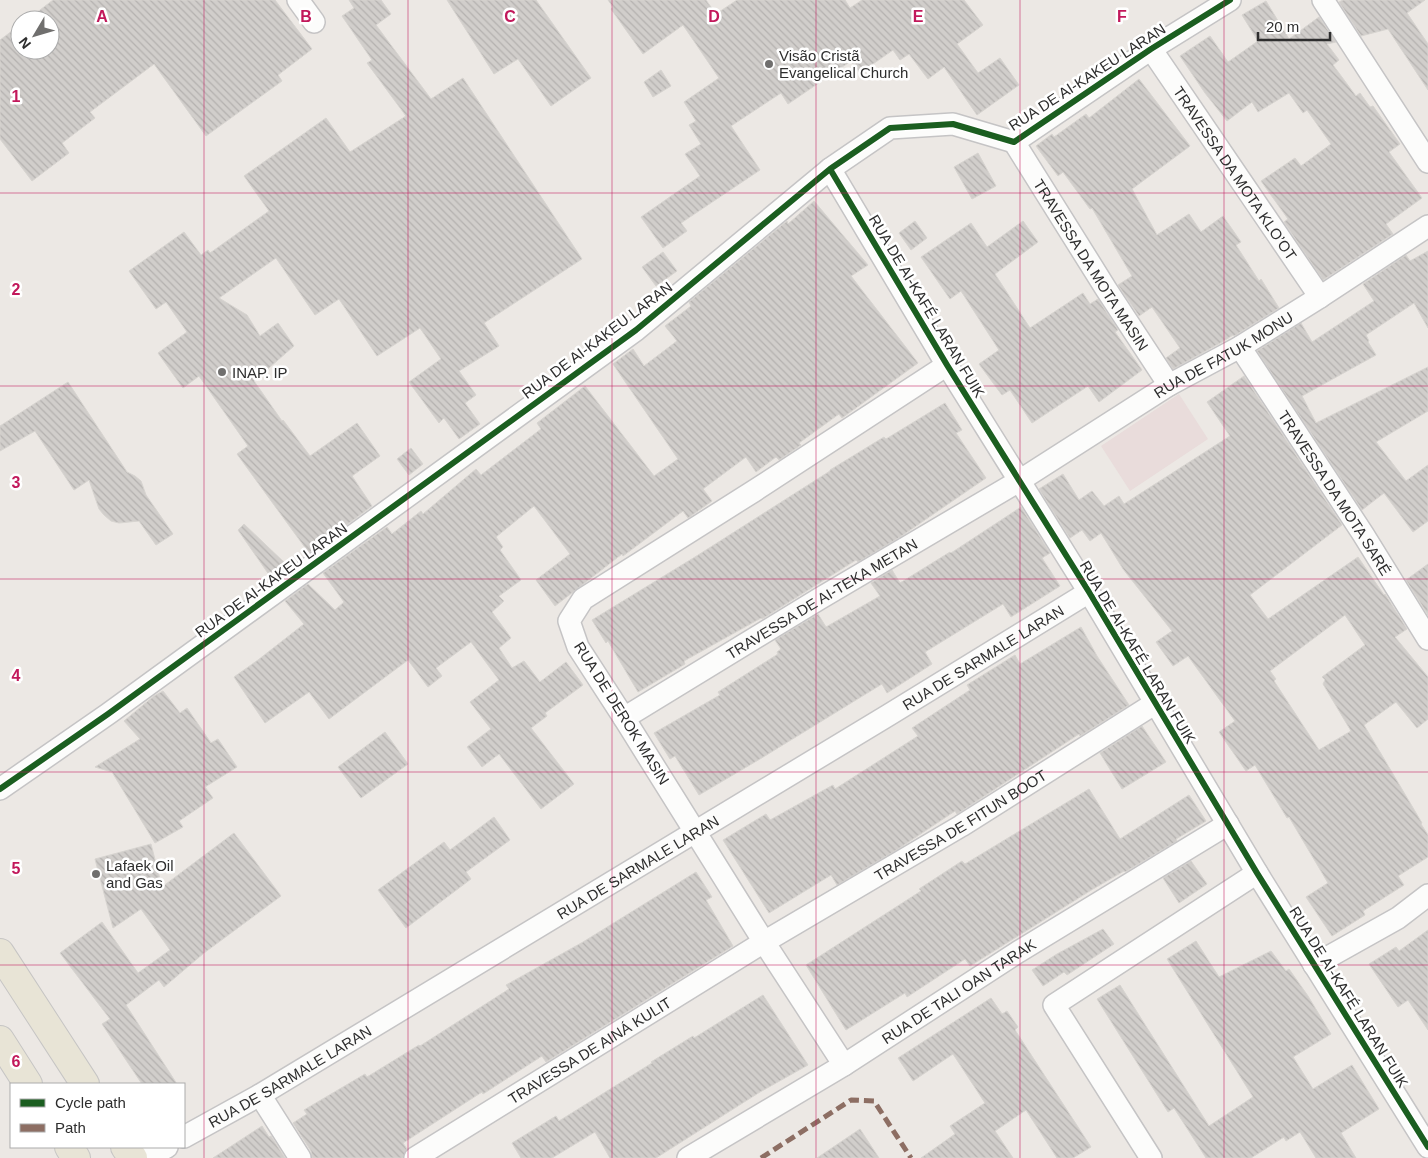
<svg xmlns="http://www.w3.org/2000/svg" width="1428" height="1158" font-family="Arial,sans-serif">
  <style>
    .medical { fill: #e9dcdb }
    .building { fill: url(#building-back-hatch); stroke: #d7d4d0; fill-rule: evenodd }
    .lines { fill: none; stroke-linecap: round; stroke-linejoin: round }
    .minor-casing { stroke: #c5c4c5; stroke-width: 24 }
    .primary-casing { stroke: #c6c5c4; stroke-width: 30 }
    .minor { stroke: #fcfcfb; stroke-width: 21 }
    .primary { stroke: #e8e4d6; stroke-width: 28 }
    .quiet { stroke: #8d6e63; stroke-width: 5; stroke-dasharray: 10 5; stroke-linecap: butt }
    .cycleway-casing { stroke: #fff; stroke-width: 9 }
    .cycleway { stroke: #1b5e20; stroke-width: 6 }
    .grid { fill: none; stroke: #c2185b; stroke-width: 1; stroke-opacity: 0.55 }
    .poi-dot { fill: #706f6e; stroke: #fff; stroke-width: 2 }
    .labels { text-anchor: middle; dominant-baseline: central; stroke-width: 5; stroke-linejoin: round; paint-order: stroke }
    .poi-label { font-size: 15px; fill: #2e2e2e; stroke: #fff; text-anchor: start }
    .street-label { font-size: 15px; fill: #2e2e2e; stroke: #fff }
    .grid-label { font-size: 16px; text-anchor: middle; font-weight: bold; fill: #c2185b; stroke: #fff; stroke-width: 5; stroke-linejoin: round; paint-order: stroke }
  </style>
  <defs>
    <pattern id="building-back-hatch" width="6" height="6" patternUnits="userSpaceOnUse" patternTransform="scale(1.25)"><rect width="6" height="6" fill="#d1cecb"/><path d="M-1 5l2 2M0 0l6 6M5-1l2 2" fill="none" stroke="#b4b1af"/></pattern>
  </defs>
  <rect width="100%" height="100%" fill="#ece8e4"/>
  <path class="medical" d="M 1179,394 L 1208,439 L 1130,491 L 1101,446 Z"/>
  <path class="building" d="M 53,0 L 275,0 L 312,49 L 278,75 L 282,81 L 206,136 L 154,64 L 90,112 L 95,118 L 62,143 L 69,153 L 32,181 L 0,139 L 0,40 L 20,25 L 20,50 L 50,50 L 50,20 L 27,20 Z
    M 349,0 L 381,0 L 391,14 L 376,25 L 431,99 L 463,78 L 582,259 L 484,323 L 499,346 L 459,371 L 476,395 L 465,403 L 480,424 L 459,439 L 444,418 L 439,423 L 409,382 L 441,359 L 420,328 L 377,356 L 339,299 L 315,315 L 276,258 L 219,298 L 247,315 L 260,336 L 278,323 L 294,346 L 254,381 L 282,421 L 283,420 L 310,456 L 357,423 L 380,456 L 352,476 L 372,506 L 309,553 L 237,454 L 248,446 L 199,376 L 183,388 L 158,353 L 187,332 L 166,302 L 156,309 L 129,271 L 184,232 L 201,255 L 208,250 L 210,253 L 269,211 L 244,176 L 326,118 L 350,152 L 406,116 L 367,63 L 372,60 L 342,16 L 354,8 Z
    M 447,0 L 536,0 L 591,78 L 551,106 L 518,59 L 494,74 Z
    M 608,0 L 706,0 L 716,14 L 737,0 L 845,0 L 850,8 L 862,0 L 964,0 L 983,25 L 957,44 L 978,73 L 1000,58 L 1019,85 L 977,115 L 944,67 L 928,79 L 909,54 L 900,60 L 893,50 L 860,73 L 851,61 L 788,104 L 781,93 L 731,126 L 760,170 L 681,223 L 687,231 L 663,248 L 641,217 L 700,176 L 685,154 L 701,144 L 689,125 L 696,121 L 684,102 L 719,78 L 683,25 L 643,54 L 611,9 L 613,7 Z
    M 1343,0 L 1425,0 L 1407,13 L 1428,44 L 1428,90 L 1388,29 L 1361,36 L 1339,2 Z
    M 1266,1 L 1289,39 L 1319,17 L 1336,42 L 1327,44 L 1339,60 L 1333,65 L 1356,96 L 1360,93 L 1370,107 L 1373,106 L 1400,144 L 1389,152 L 1422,198 L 1386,224 L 1393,234 L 1323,280 L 1284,222 L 1288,219 L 1261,181 L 1295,158 L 1301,166 L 1331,144 L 1307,110 L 1303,113 L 1289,93 L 1258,112 L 1252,102 L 1227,121 L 1205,93 L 1180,56 L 1210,36 L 1228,62 L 1258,41 L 1242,15 Z
    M 661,70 L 671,86 L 653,97 L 644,82 Z
    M 1139,79 L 1190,146 L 1132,189 L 1157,235 L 1189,214 L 1201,232 L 1223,216 L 1241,242 L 1236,245 L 1259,281 L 1261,279 L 1279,308 L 1234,336 L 1233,335 L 1222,342 L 1173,369 L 1166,358 L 1180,348 L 1152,307 L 1139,316 L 1118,285 L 1132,276 L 1092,208 L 1090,209 L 1063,172 L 1058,176 L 1036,146 L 1052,134 L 1054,137 L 1086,114 L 1089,118 Z
    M 978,153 L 996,186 L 972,199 L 954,167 Z
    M 814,201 L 868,265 L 851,276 L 918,363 L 842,418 L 839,414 L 799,443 L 801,445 L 779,460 L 776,457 L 756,472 L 746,457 L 703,489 L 712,501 L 688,518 L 683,511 L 623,556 L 622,554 L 555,606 L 536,580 L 570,554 L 534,506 L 496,537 L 503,547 L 500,550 L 521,580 L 499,596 L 504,601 L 492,612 L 511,638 L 499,648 L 512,668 L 524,661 L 540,682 L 566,662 L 583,685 L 545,713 L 547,716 L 531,728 L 574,784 L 541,809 L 499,754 L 482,767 L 467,747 L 491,729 L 470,702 L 499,680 L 471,642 L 436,668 L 442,676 L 428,687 L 408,660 L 329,719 L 309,692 L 265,723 L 234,677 L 258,660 L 304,624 L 285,601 L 308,584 L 335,610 L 344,602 L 323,573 L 387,527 L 392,534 L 421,511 L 423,514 L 476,469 L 481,475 L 541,429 L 537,423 L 585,386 L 654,476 L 678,459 L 613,364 L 633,349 L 644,366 L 677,341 L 665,326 L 691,306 L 689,302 L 787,221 L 788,224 Z
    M 915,221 L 927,238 L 911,250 L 899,233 Z
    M 1023,221 L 1038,242 L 995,274 L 1030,328 L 1083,293 L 1090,304 L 1098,299 L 1118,330 L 1115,332 L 1142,370 L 1099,402 L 1088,386 L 1032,423 L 1010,390 L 1002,395 L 979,364 L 999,350 L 961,291 L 950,299 L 921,257 L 971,223 L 987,247 Z
    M 1428,251 L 1428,328 L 1414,303 L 1366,335 L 1369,341 L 1368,342 L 1376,355 L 1302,396 L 1316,423 L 1428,367 L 1428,411 L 1376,442 L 1406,481 L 1428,465 L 1428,521 L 1413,532 L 1384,493 L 1362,510 L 1257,351 L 1301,323 L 1312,342 L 1374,301 L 1363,284 L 1406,255 L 1410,261 Z
    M 663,252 L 677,271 L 656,286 L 642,267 Z
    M 1244,376 L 1342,525 L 1250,595 L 1268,619 L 1358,557 L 1384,595 L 1385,594 L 1407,629 L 1395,637 L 1428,677 L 1428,719 L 1417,728 L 1396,702 L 1364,725 L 1422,823 L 1421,824 L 1428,835 L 1428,857 L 1398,876 L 1404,885 L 1363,911 L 1365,915 L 1332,936 L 1306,897 L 1328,883 L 1289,817 L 1287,818 L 1255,765 L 1246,771 L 1219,732 L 1235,721 L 1188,656 L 1173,666 L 1156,642 L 1172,631 L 1123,569 L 1101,533 L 1090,541 L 1082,530 L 1070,538 L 1039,489 L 1063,474 L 1079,500 L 1092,491 L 1104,506 L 1119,496 L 1124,504 L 1230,436 L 1207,402 ZM 1345,615 L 1365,645 L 1322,677 L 1325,680 L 1323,684 L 1351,731 L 1319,750 L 1274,681 L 1276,679 L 1270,671 Z
    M 68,382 L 127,472 L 135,476 L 141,481 L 146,495 L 173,534 L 156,545 L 139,521 L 119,523 L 111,521 L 104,515 L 99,509 L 89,480 L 74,490 L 35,431 L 0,451 L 0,426 Z
    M 945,403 L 962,430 L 956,433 L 986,478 L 900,537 L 858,562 L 856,560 L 762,619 L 761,618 L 684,661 L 685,664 L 638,692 L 608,641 L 606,643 L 592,620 L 695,557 L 830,471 L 830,470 L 884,437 L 886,439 Z
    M 411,448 L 423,464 L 409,475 L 397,459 Z
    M 1021,507 L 1050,553 L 1042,558 L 1060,586 L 1011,617 L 1003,604 L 925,652 L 932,664 L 887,693 L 882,684 L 760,759 L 699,795 L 675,756 L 670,759 L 654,733 L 720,695 L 718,692 L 778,654 L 777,652 L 781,649 L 775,640 L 818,614 L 826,627 L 880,596 L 871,583 L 892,570 L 900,583 L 950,552 L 951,553 Z
    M 244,524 L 289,567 L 272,579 L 238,530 Z
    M 1428,564 L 1428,615 L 1406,580 Z
    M 1081,627 L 1097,656 L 1129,705 L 1080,736 L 1079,734 L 957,814 L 955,811 L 898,849 L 837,885 L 831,875 L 769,913 L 723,840 L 766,814 L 770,820 L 833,785 L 835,789 L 918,736 L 912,728 L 970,690 L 967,685 L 1015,655 L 1020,664 Z
    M 163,691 L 180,713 L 187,708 L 211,743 L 218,739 L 237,767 L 205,787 L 213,798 L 179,821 L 183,827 L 155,843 L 112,772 L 95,767 L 140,739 L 124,721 L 154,696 Z
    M 1142,726 L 1166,762 L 1122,789 L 1100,753 Z
    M 385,732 L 408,764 L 361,798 L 338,767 Z
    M 1089,789 L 1120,839 L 1189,795 L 1206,821 L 1176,839 L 1177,841 L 1125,872 L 1124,871 L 1093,889 L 970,966 L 965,959 L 907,997 L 905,993 L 846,1030 L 806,965 L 921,891 L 919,889 L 962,861 L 965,864 Z
    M 494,817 L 510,840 L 466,872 L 471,879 L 406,928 L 378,890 L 444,842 L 450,850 Z
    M 234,833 L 281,896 L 204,953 L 164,987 L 159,980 L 126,1005 L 177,1084 L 142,1084 L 102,1024 L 110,1019 L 60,953 L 102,922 L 138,973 L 170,950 L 141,909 L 113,928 L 95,859 L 151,844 L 162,887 Z
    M 1191,861 L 1207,884 L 1179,903 L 1163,878 Z
    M 696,872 L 712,897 L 706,900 L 733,946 L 546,1062 L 542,1056 L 483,1094 L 482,1092 L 403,1143 L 407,1149 L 403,1158 L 312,1158 L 311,1151 L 293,1123 L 307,1114 L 304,1110 L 365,1074 L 367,1077 L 419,1045 L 420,1046 L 509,989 L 506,985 L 583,942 Z
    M 1103,929 L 1114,944 L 1067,975 L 1064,972 L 1043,986 L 1032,970 L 1057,954 Z
    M 1428,930 L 1428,1030 L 1408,1000 L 1398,1007 L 1369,964 L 1396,947 L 1399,951 Z
    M 1196,941 L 1219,977 L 1271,951 L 1286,971 L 1289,969 L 1308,996 L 1331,1034 L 1293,1057 L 1313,1089 L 1352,1065 L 1379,1109 L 1341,1133 L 1356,1158 L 1316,1158 L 1300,1132 L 1286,1141 L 1284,1137 L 1251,1158 L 1206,1158 L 1174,1108 L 1168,1112 L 1097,999 L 1120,985 L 1209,1126 L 1253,1097 L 1167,959 Z
    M 763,995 L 808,1065 L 760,1092 L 656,1158 L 610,1158 L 595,1132 L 552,1158 L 521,1158 L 512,1143 L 556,1116 L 559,1121 L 652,1063 L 651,1062 L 693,1036 L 694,1038 Z
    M 991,998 L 1002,1014 L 1007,1011 L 1018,1027 L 1015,1030 L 1091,1147 L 1073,1158 L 1057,1158 L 1026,1110 L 995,1131 L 1013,1158 L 921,1158 L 955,1134 L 950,1126 L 985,1103 L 953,1054 L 913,1081 L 898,1058 Z
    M 262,1126 L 269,1137 L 271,1136 L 285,1158 L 213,1158 Z
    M 860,1129 L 879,1158 L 817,1158 Z"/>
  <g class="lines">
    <g class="minor-casing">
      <g id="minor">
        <path d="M 298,0 L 314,22"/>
        <path d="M 1323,0 L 1428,162"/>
        <path id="s1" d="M 1151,49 L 1320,297"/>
        <path id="s2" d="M 1014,142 L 1106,289 L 1169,385"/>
        <path d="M 830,169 L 947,365 L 1089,592 L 1257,873 L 1428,1147"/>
        <path id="s3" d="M 1240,347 L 1363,534 L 1428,639"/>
        <path id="s4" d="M 624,718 L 819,599 L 1019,481 L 1169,385 L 1240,347 L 1320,297 L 1428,226"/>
        <path d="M 0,789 L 108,714 L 636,330 L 830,169 L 890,128 L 953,124 L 1014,142 L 1151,49 L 1230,0"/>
        <path d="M 1314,965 L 1398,918 L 1428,895"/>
        <path d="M 844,1065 L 764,942 L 624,718 L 578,647 L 569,621 L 583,599 L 754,491 L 947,365"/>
        <path d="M 260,1095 L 300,1158"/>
        <path id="s5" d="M 184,1137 L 260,1095 L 887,716 L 1089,592"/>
        <path d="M 147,1158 L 167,1147"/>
        <path id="s6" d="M 415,1158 L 764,942 L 961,826 L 1154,704"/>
        <path id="s7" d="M 688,1158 L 844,1065 L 1018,952 L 1228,824"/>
        <path d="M 1151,1158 L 1054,1005 L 1257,873"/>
      </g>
    </g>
    <g class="primary-casing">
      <path id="primary" d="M 0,953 L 85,1084
        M 0,1040 L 28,1084
        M 69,1147 L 76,1158
        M 125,1147 L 133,1158"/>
    </g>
    <use href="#minor" class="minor"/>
    <use href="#primary" class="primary"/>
    <path class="quiet" d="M 761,1158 L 851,1100 L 874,1101 L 911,1158"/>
    <g class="cycleway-casing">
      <path id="cycleway" d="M 830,169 L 947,365 L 1089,592 L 1257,873 L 1428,1147
        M 0,789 L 108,714 L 636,330 L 830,169 L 890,128 L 953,124 L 1014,142 L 1151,49 L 1230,0"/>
    </g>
    <use href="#cycleway" class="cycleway"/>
  </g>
  <path class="grid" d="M 204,0 L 204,1158M 408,0 L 408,1158M 612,0 L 612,1158M 816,0 L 816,1158M 1020,0 L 1020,1158M 1224,0 L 1224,1158M 0,193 L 1428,193M 0,386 L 1428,386M 0,579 L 1428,579M 0,772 L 1428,772M 0,965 L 1428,965"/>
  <g class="poi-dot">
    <circle cx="769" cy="64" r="5"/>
    <circle cx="222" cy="372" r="5"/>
    <circle cx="96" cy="874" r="5"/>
  </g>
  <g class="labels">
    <g class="poi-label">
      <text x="779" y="55">Visão Cristã<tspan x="779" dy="17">Evangelical Church</tspan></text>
      <text x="232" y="372">INAP. IP</text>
      <text x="106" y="865">Lafaek Oil<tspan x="106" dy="17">and Gas</tspan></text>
    </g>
    <g class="street-label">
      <text transform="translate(1087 77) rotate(-33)">RUA DE AI-KAKEU LARAN</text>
      <text stroke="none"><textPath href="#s1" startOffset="150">TRAVESSA DA MOTA KLO’OT</textPath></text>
      <text stroke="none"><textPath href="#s2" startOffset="145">TRAVESSA DA MOTA MASIN</textPath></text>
      <text transform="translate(927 306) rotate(59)">RUA DE AI-KAFÉ LARAN FUIK</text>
      <text transform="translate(597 340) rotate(-37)">RUA DE AI-KAKEU LARAN</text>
      <text stroke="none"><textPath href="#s4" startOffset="701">RUA DE FATUK MONU</textPath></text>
      <text stroke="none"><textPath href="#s3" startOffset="174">TRAVESSA DA MOTA SARÉ</textPath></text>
      <text transform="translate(271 580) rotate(-36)">RUA DE AI-KAKEU LARAN</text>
      <text stroke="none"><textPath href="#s4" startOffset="231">TRAVESSA DE AI-TEKA METAN</textPath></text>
      <text transform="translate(1138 652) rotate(59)">RUA DE AI-KAFÉ LARAN FUIK</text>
      <text stroke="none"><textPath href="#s5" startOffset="932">RUA DE SARMALE LARAN</textPath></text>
      <text transform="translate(622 713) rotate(58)">RUA DE DEROK MASIN</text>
      <text stroke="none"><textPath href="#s6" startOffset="639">TRAVESSA DE FITUN BOOT</textPath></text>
      <text stroke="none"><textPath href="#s5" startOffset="528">RUA DE SARMALE LARAN</textPath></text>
      <text stroke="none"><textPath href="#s7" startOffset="318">RUA DE TALI OAN TARAK</textPath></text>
      <text transform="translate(1349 997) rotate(58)">RUA DE AI-KAFÉ LARAN FUIK</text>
      <text stroke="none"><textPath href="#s6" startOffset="205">TRAVESSA DE AINÁ KULIT</textPath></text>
      <text stroke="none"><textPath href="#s5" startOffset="122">RUA DE SARMALE LARAN</textPath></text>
    </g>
  </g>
  <g class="grid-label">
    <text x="102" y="22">A</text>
    <text x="306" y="22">B</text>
    <text x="510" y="22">C</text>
    <text x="714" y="22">D</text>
    <text x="918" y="22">E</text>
    <text x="1122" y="22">F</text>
    <text x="16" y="102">1</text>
    <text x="16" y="295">2</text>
    <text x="16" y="488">3</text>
    <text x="16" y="681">4</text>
    <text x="16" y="874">5</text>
    <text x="16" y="1067">6</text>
  </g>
  <rect x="10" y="1083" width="175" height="65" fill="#ffffff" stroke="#ababab"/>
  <rect x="20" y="1099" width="25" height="8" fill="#1b5e20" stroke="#ababab"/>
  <text x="55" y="1108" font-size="15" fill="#2e2e2e">Cycle path</text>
  <rect x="20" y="1124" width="25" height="8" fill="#8d6e63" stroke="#ababab"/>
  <text x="55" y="1133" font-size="15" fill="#2e2e2e">Path</text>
  <g transform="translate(35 35) rotate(232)"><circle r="24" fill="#ffffff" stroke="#ababab"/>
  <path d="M0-4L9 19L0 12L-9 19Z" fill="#706f6e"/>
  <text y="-8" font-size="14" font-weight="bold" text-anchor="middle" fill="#2e2e2e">N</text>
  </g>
  <path d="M1258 32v8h72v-8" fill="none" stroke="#2e2e2e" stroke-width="2.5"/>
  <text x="1266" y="32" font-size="15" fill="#2e2e2e" stroke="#ffffff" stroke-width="4" paint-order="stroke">20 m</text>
</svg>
